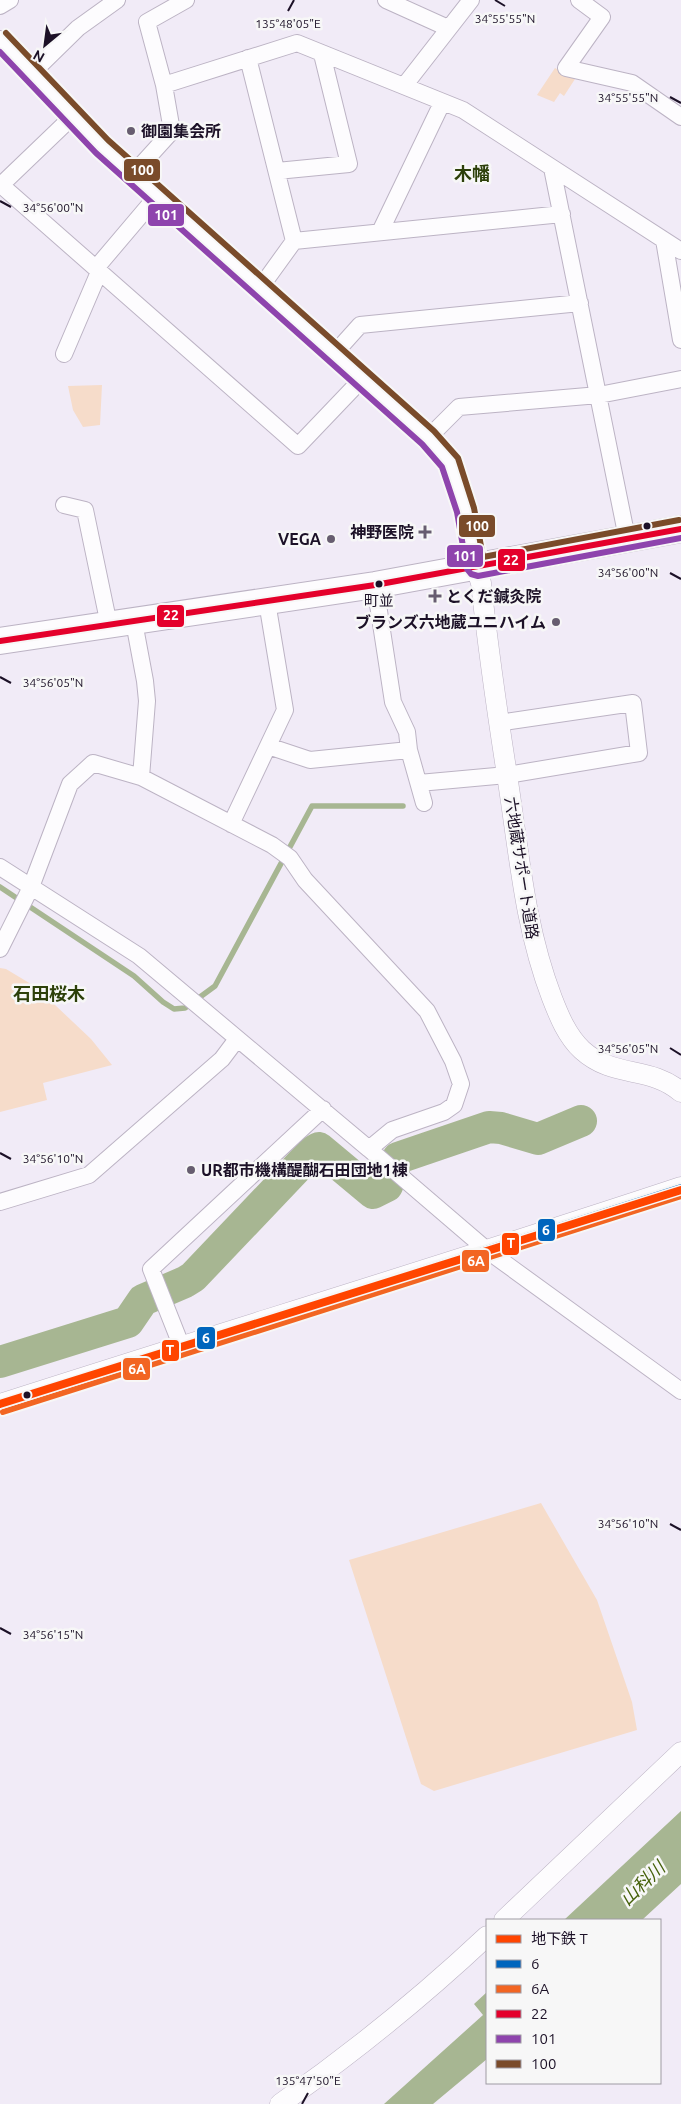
<svg xmlns="http://www.w3.org/2000/svg" width="681" height="2104" font-family="Ubuntu,'Noto Sans JP',sans-serif">
  <style>
    .green { fill: #f6dcca }
    .water { fill: #a7b692 }
    .lines { fill: none; stroke-linecap: round; stroke-linejoin: round }
    .stream { stroke: #a7b692; stroke-width: 5.5 }
    .river { stroke: #a7b692; stroke-width: 32 }
    .minor-casing { stroke: #bcb3c4; stroke-width: 18 }
    .tertiary-casing { stroke: #bcb3c4; stroke-width: 21 }
    .primary-casing { stroke: #bcb3c4; stroke-width: 28 }
    .minor { stroke: #fdfcfe; stroke-width: 16 }
    .tertiary { stroke: #fdfcfe; stroke-width: 20 }
    .primary { stroke: #fdfcfe; stroke-width: 26 }
    .bus-1-casing { stroke: #f7f7f7; stroke-width: 10 }
    .bus-2-casing { stroke: #f7f7f7; stroke-width: 10 }
    .bus-3-casing { stroke: #f7f7f7; stroke-width: 10 }
    .bus-4-casing { stroke: #f7f7f7; stroke-width: 10 }
    .bus-5-casing { stroke: #f7f7f7; stroke-width: 10 }
    .bus-1 { stroke: #0065bd; stroke-width: 6 }
    .bus-2 { stroke: #f26522; stroke-width: 6 }
    .bus-3 { stroke: #e4002b; stroke-width: 6 }
    .bus-4 { stroke: #8e44ad; stroke-width: 6 }
    .bus-5 { stroke: #7a4b2a; stroke-width: 6 }
    .metro-1-casing { stroke: #f7f7f7; stroke-width: 11 }
    .metro-1 { stroke: #ff4500; stroke-width: 8 }
    .ticks { fill: none; stroke: #1c1127; stroke-width: 2 }
    .poi-dot { fill: #675d70; stroke: #f7f7f7; stroke-width: 2 }
    .bus-dot { fill: #1c1127; stroke: #f7f7f7; stroke-width: 2 }
    .labels { text-anchor: middle; dominant-baseline: central; stroke-width: 5; stroke-linejoin: round; paint-order: stroke }
    .bus-label { font-size: 15px; fill: #1c1127; stroke: #f7f7f7 }
    .poi-label { font-size: 16px; font-weight: bold; fill: #1c1127; stroke: #f7f7f7; text-anchor: start }
    .street-label { font-size: 16px; fill: #1c1127; stroke: #f7f7f7 }
    .neighbourhood-label { font-size: 18px; font-weight: bold; fill: #2d400a; stroke: #f7f7f7 }
    .water-label { font-size: 18px; font-style: italic; fill: #45610a; stroke: #f7f7f7 }
    .ticks-label { font-size: 12px; text-anchor: middle; fill: #1c1127; stroke: #f7f7f7; stroke-width: 5; stroke-linejoin: round; paint-order: stroke }
    .line-badge { stroke: #f7f7f7; stroke-width: 2 }
    .badge-label { font-size: 14px; text-anchor: middle; font-weight: bold; fill: #fff }
  </style>
  <rect width="100%" height="100%" fill="#f1ebf7"/>
  <path class="green" d="M 555,68 L 575,79 L 564,96 L 560,93 L 554,102 L 537,95 Z
    M 102,385 L 100,425 L 83,427 L 73,410 L 68,386 Z
    M 0,968 L 6,969 L 36,987 L 91,1039 L 112,1065 L 43,1083 L 47,1100 L 0,1112 Z
    M 541,1503 L 597,1600 L 632,1702 L 637,1730 L 434,1791 L 421,1784 L 349,1560 Z"/>
  <path class="water" d="M 681,1811 L 681,1884 L 642,1920 L 564,1920 Z
    M 487,1992 L 487,2059 L 433,2104 L 384,2104 L 483,2015 L 474,2004 Z"/>
  <g class="lines">
    <path class="stream" d="M 0,887 L 134,976 L 163,1002 L 174,1009 L 185,1008 L 215,986 L 312,806 L 403,806"/>
    <path class="river" d="M 0,1362 L 128,1322 L 143,1300 L 185,1282 L 193,1277 L 312,1152 L 319,1148 L 373,1193 L 387,1186 L 398,1158 L 489,1127 L 501,1128 L 538,1139 L 581,1121"/>
    <g class="minor-casing">
      <path id="minor" d="M 386,0 L 448,28
        M 579,0 L 602,17 L 566,68 L 632,83 L 681,117
        M 0,6 L 10,0
        M 0,39 L 102,146 L 428,438 L 450,462 L 466,510 L 476,567
        M 248,58 L 294,241
        M 32,73 L 78,28 L 117,0
        M 164,85 L 297,43 L 463,110 L 681,251
        M 404,86 L 471,0
        M 73,116 L 1,185 L 298,446 L 362,379
        M 552,168 L 627,538
        M 277,171 L 349,164 L 322,54
        M 133,174 L 172,131 L 164,85 L 147,22 L 186,0
        M 380,232 L 442,103
        M 664,240 L 681,340
        M 96,268 L 157,196
        M 260,288 L 294,241 L 562,214
        M 64,354 L 99,272
        M 334,354 L 360,325 L 580,303
        M 428,438 L 459,407 L 599,395 L 681,379
        M 64,505 L 85,510 L 109,625
        M 375,585 L 393,702 L 407,732 L 409,750 L 424,803
        M 134,622 L 145,681 L 147,701 L 141,777
        M 268,746 L 310,760 L 409,750
        M 419,783 L 507,775 L 639,753 L 633,703 L 498,723
        M 231,824 L 285,710 L 267,602
        M 0,867 L 139,956 L 369,1149 L 392,1130 L 444,1112 L 454,1105 L 461,1084 L 453,1061 L 427,1011 L 305,880 L 290,858 L 272,845 L 141,777 L 93,763 L 70,784 L 31,887 L 0,949
        M 369,1149 L 488,1251 L 681,1391
        M 0,1202 L 89,1175 L 222,1059 L 237,1039
        M 181,1345 L 151,1269 L 323,1109"/>
    </g>
    <g class="tertiary-casing">
      <path id="tertiary" d="M 476,567 L 481,583 C 488,648 497,711 507,775 C 519,851 524,925 552,998 C 559,1016 567,1036 582,1050 C 614,1079 649,1065 681,1092
        M 0,1404 C 227,1331 455,1262 681,1187
        M 504,1920 L 681,1752
        M 280,2104 C 353,2053 422,1997 487,1936"/>
    </g>
    <g class="primary-casing">
      <path id="primary" d="M 0,641 L 375,585 L 681,529"/>
    </g>
    <use href="#minor" class="minor"/>
    <use href="#tertiary" class="tertiary"/>
    <use href="#primary" class="primary"/>
    <g class="bus-1-casing">
      <path id="bus-1" d="M 0,1404 L 681,1187"/>
    </g>
    <g class="bus-2-casing">
      <path id="bus-2" d="M 3,1412 L 681,1196"/>
    </g>
    <g class="bus-3-casing">
      <path id="bus-3" d="M 0,641 L 375,585 L 681,529"/>
    </g>
    <g class="bus-4-casing">
      <path id="bus-4" d="M 0,52 L 96,153 L 422,444 L 442,467 L 457,512 L 467,569 L 471,574 L 478,576 L 681,538"/>
    </g>
    <g class="bus-5-casing">
      <path id="bus-5" d="M 6,33 L 108,140 L 434,431 L 458,458 L 474,508 L 483,557 L 679,520"/>
    </g>
    <use href="#bus-1" class="bus-1"/>
    <use href="#bus-2" class="bus-2"/>
    <use href="#bus-3" class="bus-3"/>
    <use href="#bus-4" class="bus-4"/>
    <use href="#bus-5" class="bus-5"/>
    <g class="metro-1-casing">
      <path id="metro-1" d="M 0,1404 L 681,1190"/>
    </g>
    <use href="#metro-1" class="metro-1"/>
  </g>
  <path class="ticks" d="M 495,0 L 505,6M 288,11 L 294,0M 670,97 L 681,103M 0,201 L 11,207M 670,573 L 681,579M 0,677 L 11,683M 670,1048 L 681,1055M 0,1153 L 11,1159M 670,1524 L 681,1530M 0,1628 L 11,1634M 302,2104 L 308,2093"/>
  <g class="poi-dot">
    <circle cx="131" cy="131" r="5"/>
    <path d="M422.5 524.5h5v5h5v5h-5v5h-5v-5h-5v-5h5z"/>
    <circle cx="331" cy="539" r="5"/>
    <path d="M432.5 588.5h5v5h5v5h-5v5h-5v-5h-5v-5h5z"/>
    <circle cx="556" cy="622" r="5"/>
    <circle cx="191" cy="1170" r="5"/>
  </g>
  <g class="bus-dot">
    <circle cx="647" cy="526" r="4.5"/>
    <circle cx="379" cy="584" r="4.5"/>
    <circle cx="27" cy="1395" r="4.5"/>
  </g>
  <g class="labels">
    <g class="bus-label">
      <text x="379" y="600">町並</text>
    </g>
    <g class="poi-label">
      <text x="141" y="131">御園集会所</text>
      <text x="414" y="532" text-anchor="end">神野医院</text>
      <text x="321" y="539" text-anchor="end">VEGA</text>
      <text x="446" y="596">とくだ鍼灸院</text>
      <text x="546" y="622" text-anchor="end">ブランズ六地蔵ユニハイム</text>
      <text x="201" y="1170">UR都市機構醍醐石田団地1棟</text>
    </g>
    <g class="street-label">
      <text transform="translate(522 868) rotate(81)">六地蔵サポート道路</text>
    </g>
    <g class="neighbourhood-label">
      <text x="472" y="173">木幡</text>
      <text x="49" y="993">石田桜木</text>
    </g>
    <g class="water-label">
      <text transform="translate(642 1883) rotate(-44)">山科川</text>
    </g>
  </g>
  <g class="ticks-label">
    <text x="505" y="23">34°55'55"N</text>
    <text x="288" y="28">135°48'05"E</text>
    <text x="628" y="102">34°55'55"N</text>
    <text x="53" y="212">34°56'00"N</text>
    <text x="628" y="577">34°56'00"N</text>
    <text x="53" y="687">34°56'05"N</text>
    <text x="628" y="1053">34°56'05"N</text>
    <text x="53" y="1163">34°56'10"N</text>
    <text x="628" y="1528">34°56'10"N</text>
    <text x="53" y="1639">34°56'15"N</text>
    <text x="308" y="2085">135°47'50"E</text>
  </g>
  <g class="line-badge">
    <rect x="123" y="158" width="38" height="24" rx="5" fill="#7a4b2a"/>
    <rect x="147" y="203" width="38" height="24" rx="5" fill="#8e44ad"/>
    <rect x="458" y="514" width="38" height="24" rx="5" fill="#7a4b2a"/>
    <rect x="446" y="544" width="38" height="24" rx="5" fill="#8e44ad"/>
    <rect x="497" y="548" width="29" height="24" rx="5" fill="#e4002b"/>
    <rect x="156" y="604" width="29" height="24" rx="5" fill="#e4002b"/>
    <rect x="537" y="1218" width="19" height="24" rx="5" fill="#0065bd"/>
    <rect x="501" y="1232" width="19" height="24" rx="5" fill="#ff4500"/>
    <rect x="461" y="1249" width="29" height="24" rx="5" fill="#f26522"/>
    <rect x="196" y="1326" width="20" height="24" rx="5" fill="#0065bd"/>
    <rect x="161" y="1339" width="19" height="23" rx="5" fill="#ff4500"/>
    <rect x="122" y="1357" width="29" height="24" rx="5" fill="#f26522"/>
  </g>
  <g class="badge-label">
    <text x="142" y="175">100</text>
    <text x="166" y="220">101</text>
    <text x="477" y="531">100</text>
    <text x="465" y="561">101</text>
    <text x="511" y="565">22</text>
    <text x="171" y="620">22</text>
    <text x="546" y="1235">6</text>
    <text x="511" y="1248">T</text>
    <text x="476" y="1266">6A</text>
    <text x="206" y="1343">6</text>
    <text x="170" y="1355">T</text>
    <text x="137" y="1374">6A</text>
  </g>
  <rect x="486" y="1919" width="175" height="165" fill="#f7f7f7" stroke="#9f9ba4"/>
  <rect x="496" y="1935" width="25" height="8" fill="#ff4500" stroke="#9f9ba4"/>
  <text x="531" y="1944" font-size="15" fill="#1c1127">地下鉄 T</text>
  <rect x="496" y="1960" width="25" height="8" fill="#0065bd" stroke="#9f9ba4"/>
  <text x="531" y="1969" font-size="15" fill="#1c1127">6</text>
  <rect x="496" y="1985" width="25" height="8" fill="#f26522" stroke="#9f9ba4"/>
  <text x="531" y="1994" font-size="15" fill="#1c1127">6A</text>
  <rect x="496" y="2010" width="25" height="8" fill="#e4002b" stroke="#9f9ba4"/>
  <text x="531" y="2019" font-size="15" fill="#1c1127">22</text>
  <rect x="496" y="2035" width="25" height="8" fill="#8e44ad" stroke="#9f9ba4"/>
  <text x="531" y="2044" font-size="15" fill="#1c1127">101</text>
  <rect x="496" y="2060" width="25" height="8" fill="#7a4b2a" stroke="#9f9ba4"/>
  <text x="531" y="2069" font-size="15" fill="#1c1127">100</text>
  <g transform="translate(45 45) rotate(209)" stroke="#f7f7f7" stroke-width="4" paint-order="stroke">
  <path d="M0-4L9 19L0 12L-9 19Z" fill="#1c1127"/>
  <text y="-8" font-size="14" font-weight="bold" text-anchor="middle" fill="#1c1127">N</text>
  </g>
</svg>
